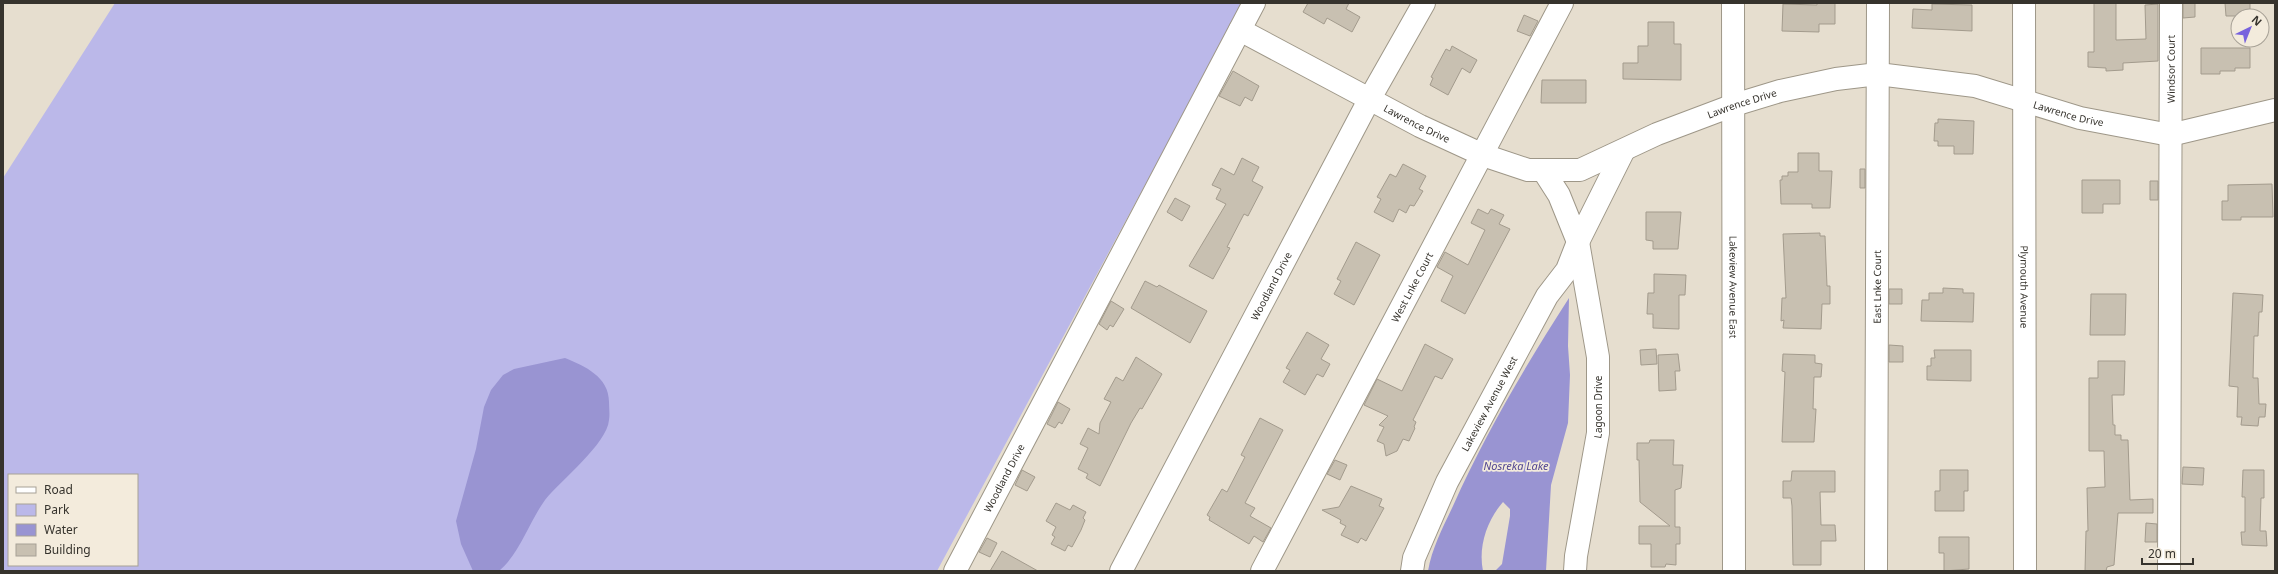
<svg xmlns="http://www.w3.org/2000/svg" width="2278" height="574" font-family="'Noto Sans',sans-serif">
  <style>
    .green { fill: #bbb8e9; fill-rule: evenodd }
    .water { fill: #9994d2 }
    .building { fill: #c8c0b1; stroke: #a39b8d }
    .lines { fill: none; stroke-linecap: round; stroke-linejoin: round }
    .minor-casing { stroke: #9e9788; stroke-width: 24 }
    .minor { stroke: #fff; stroke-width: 22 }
    .labels { text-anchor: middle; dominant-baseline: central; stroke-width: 3.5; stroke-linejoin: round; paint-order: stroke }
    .street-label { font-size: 10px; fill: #36332d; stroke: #f3ebdc }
    .water-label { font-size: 11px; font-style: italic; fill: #504490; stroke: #f3ebdc }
  </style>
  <rect width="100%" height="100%" fill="#e6decf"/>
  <path class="green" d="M 115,3 L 1243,3 L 937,571 L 3,571 L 3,178 ZM 9,475 L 137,475 L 137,565 L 9,565 Z"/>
  <path class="water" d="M 1569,298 L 1568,346 L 1570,375 L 1568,423 L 1551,485 L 1546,571 L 1495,571 L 1502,564 L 1510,516 L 1510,509 L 1503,502 C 1487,520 1478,547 1483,571 L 1428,571 C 1432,548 1443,527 1453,506 C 1485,434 1526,365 1569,298 Z
    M 565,358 C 585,366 609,377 609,402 C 609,408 610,414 609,420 C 607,444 561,480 545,500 C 529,522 520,553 499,571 L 473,571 L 461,544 L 456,521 L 476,449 L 484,407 L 491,390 L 503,375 L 514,369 Z"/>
  <path class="building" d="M 1308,3 L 1349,3 L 1346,9 L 1360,17 L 1352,32 L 1327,18 L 1324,24 L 1303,12 Z
    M 1817,3 L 1835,3 L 1835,24 L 1819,24 L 1819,32 L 1782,31 L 1783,4 L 1817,5 Z
    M 2094,3 L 2116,3 L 2116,40 L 2146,39 L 2145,5 L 2158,4 L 2158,61 L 2123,63 L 2123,70 L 2106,71 L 2106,68 L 2088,67 L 2088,52 L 2094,52 Z
    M 2183,3 L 2195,3 L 2195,17 L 2183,18 Z
    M 2225,3 L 2250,3 L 2250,16 L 2226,16 Z
    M 1932,4 L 1972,5 L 1972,31 L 1912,28 L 1913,9 L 1932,10 Z
    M 1524,15 L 1538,21 L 1530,36 L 1517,31 Z
    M 1648,22 L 1674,22 L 1674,44 L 1681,44 L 1681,80 L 1623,79 L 1623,63 L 1638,63 L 1638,46 L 1648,46 Z
    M 1452,46 L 1477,60 L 1470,73 L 1462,68 L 1448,95 L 1430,85 L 1433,78 L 1431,77 L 1446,49 L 1450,51 Z
    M 2201,48 L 2250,48 L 2250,68 L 2235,68 L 2235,71 L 2220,71 L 2220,74 L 2201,74 Z
    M 1233,71 L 1259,86 L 1252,101 L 1245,97 L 1240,106 L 1219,96 Z
    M 1542,80 L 1586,80 L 1586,103 L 1541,103 Z
    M 1938,119 L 1974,121 L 1973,154 L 1954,154 L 1954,146 L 1938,146 L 1938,141 L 1934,141 L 1935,123 L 1938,123 Z
    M 1798,153 L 1819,153 L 1819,171 L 1832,171 L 1830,208 L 1812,208 L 1812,204 L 1781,204 L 1780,180 L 1782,180 L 1782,176 L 1788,176 L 1788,172 L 1798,172 Z
    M 1242,158 L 1259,167 L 1252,181 L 1263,187 L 1248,216 L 1244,214 L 1227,247 L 1230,248 L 1213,279 L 1189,266 L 1226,204 L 1216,199 L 1221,189 L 1212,185 L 1221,168 L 1234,175 Z
    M 1403,164 L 1426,176 L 1419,189 L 1423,191 L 1414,206 L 1410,205 L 1406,213 L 1399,209 L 1393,222 L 1374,212 L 1381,199 L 1377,197 L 1390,174 L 1396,177 Z
    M 1860,169 L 1865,169 L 1865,188 L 1860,188 Z
    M 2082,180 L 2120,180 L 2120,204 L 2103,204 L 2103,213 L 2082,213 Z
    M 2150,181 L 2158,181 L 2158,200 L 2150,200 Z
    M 2272,184 L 2273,217 L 2241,217 L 2241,220 L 2222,220 L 2222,201 L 2228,201 L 2228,185 Z
    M 1175,198 L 1190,206 L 1182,221 L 1167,212 Z
    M 1478,209 L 1488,214 L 1491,209 L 1504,215 L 1499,224 L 1510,229 L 1465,314 L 1441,301 L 1453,276 L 1437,267 L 1445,252 L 1468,265 L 1485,230 L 1471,223 Z
    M 1646,212 L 1681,212 L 1678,249 L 1653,249 L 1653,241 L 1646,240 Z
    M 1820,233 L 1820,236 L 1825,236 L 1827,286 L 1830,286 L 1830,304 L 1822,304 L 1821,329 L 1783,328 L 1784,320 L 1781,321 L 1782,298 L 1786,298 L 1783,234 Z
    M 1356,242 L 1380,255 L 1354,305 L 1334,294 L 1341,281 L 1337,279 Z
    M 1654,274 L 1686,275 L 1685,295 L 1679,295 L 1679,329 L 1653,328 L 1653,314 L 1647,314 L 1648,293 L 1654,293 Z
    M 1145,281 L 1157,287 L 1159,285 L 1207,311 L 1190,343 L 1131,308 Z
    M 1943,288 L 1963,289 L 1963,293 L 1974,293 L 1973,322 L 1921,321 L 1922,300 L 1929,300 L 1929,293 L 1943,293 Z
    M 1889,289 L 1902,289 L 1902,304 L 1889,304 Z
    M 2233,293 L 2263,295 L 2262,312 L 2259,312 L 2258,336 L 2254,336 L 2253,378 L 2258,378 L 2259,404 L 2266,404 L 2265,417 L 2259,417 L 2258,426 L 2241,425 L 2242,417 L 2237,417 L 2238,387 L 2229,386 Z
    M 2091,294 L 2126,294 L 2125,335 L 2090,335 Z
    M 1111,301 L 1124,309 L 1113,327 L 1110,325 L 1107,330 L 1099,324 Z
    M 1307,332 L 1329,345 L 1321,359 L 1330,364 L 1323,377 L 1317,374 L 1305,395 L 1283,382 L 1290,370 L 1286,368 Z
    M 1425,344 L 1453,359 L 1442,379 L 1435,376 L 1413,420 L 1416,422 L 1414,427 L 1415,428 L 1409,441 L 1403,439 L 1397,451 L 1386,456 L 1384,444 L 1377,441 L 1384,427 L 1379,425 L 1388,416 L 1364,405 L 1377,379 L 1402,391 Z
    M 1889,345 L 1903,346 L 1903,362 L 1889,362 Z
    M 1656,349 L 1657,364 L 1641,365 L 1640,350 Z
    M 1934,350 L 1971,350 L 1971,381 L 1927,380 L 1927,366 L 1931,366 L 1931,358 L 1935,358 Z
    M 1678,354 L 1680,371 L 1675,371 L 1676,390 L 1659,391 L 1658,355 Z
    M 1783,354 L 1815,355 L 1815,363 L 1822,364 L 1821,377 L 1814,377 L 1813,409 L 1816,409 L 1814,442 L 1782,442 L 1785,372 L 1782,371 Z
    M 1136,357 L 1162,374 L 1142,409 L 1140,408 L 1131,423 L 1100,486 L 1086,478 L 1088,474 L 1078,469 L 1088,448 L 1080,444 L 1088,428 L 1099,434 L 1100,423 L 1111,402 L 1104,399 L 1116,377 L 1123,381 Z
    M 2098,361 L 2125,361 L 2124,395 L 2112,395 L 2113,425 L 2115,425 L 2115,435 L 2121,435 L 2121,440 L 2128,440 L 2130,500 L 2153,499 L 2153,513 L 2118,513 L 2114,565 L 2107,567 L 2106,571 L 2085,571 L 2086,531 L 2088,531 L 2087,488 L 2105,487 L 2104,451 L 2089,451 L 2089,378 L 2098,378 Z
    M 1058,402 L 1070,409 L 1062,424 L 1059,422 L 1055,428 L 1047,424 Z
    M 1260,418 L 1283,430 L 1245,503 L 1255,508 L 1250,516 L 1271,528 L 1263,542 L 1254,536 L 1249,544 L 1209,520 L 1210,517 L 1207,515 L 1222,489 L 1227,492 L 1245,457 L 1241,455 Z
    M 1650,440 L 1674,440 L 1673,465 L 1683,465 L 1681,488 L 1675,490 L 1675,527 L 1680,527 L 1680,544 L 1676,544 L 1676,565 L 1666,564 L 1665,567 L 1651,567 L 1651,544 L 1639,544 L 1639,526 L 1670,526 L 1640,502 L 1639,460 L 1637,460 L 1637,443 L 1649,443 Z
    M 1335,460 L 1347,465 L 1340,480 L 1327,474 Z
    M 2183,467 L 2204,468 L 2203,485 L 2182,484 Z
    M 1022,470 L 1035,477 L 1027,491 L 1015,485 Z
    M 1940,470 L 1968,470 L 1968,491 L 1964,491 L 1964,511 L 1935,511 L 1935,491 L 1940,491 Z
    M 2243,470 L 2264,470 L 2264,498 L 2261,498 L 2260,531 L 2266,531 L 2267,546 L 2242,545 L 2241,532 L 2245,532 L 2245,497 L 2242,497 Z
    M 1792,471 L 1835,471 L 1835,492 L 1820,492 L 1821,525 L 1835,525 L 1836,541 L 1821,541 L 1821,565 L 1793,565 L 1792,506 L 1791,498 L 1783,498 L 1783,481 L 1791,481 Z
    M 1351,486 L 1382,499 L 1379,506 L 1384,508 L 1366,541 L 1361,538 L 1358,543 L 1341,535 L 1346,526 L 1340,523 L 1341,520 L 1322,510 L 1339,507 Z
    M 1056,503 L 1070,510 L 1073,505 L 1086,512 L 1083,518 L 1085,520 L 1081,530 L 1072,547 L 1068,545 L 1065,551 L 1051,544 L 1055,537 L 1052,535 L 1056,527 L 1046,521 Z
    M 2146,523 L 2157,524 L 2157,542 L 2145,542 Z
    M 1939,537 L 1969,537 L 1969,569 L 1944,571 L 1944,553 L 1939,553 Z
    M 987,538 L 997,543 L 990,557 L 979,552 Z
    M 1002,551 L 1038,571 L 990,571 Z"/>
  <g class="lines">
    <g class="minor-casing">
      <g id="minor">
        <path id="s1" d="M 1733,3 L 1734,571"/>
        <path id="s2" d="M 2024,3 L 2025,571"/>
        <path id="s3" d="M 1240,30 L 1420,126 L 1483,155 L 1528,170 L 1580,170 L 1657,134 L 1734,105 L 1780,91 L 1836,79 L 1878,74 L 1975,86 L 2080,118 L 2170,135 L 2275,110"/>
        <path d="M 1543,170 L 1559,195 L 1578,242 L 1623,152"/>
        <path id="s4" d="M 955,571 L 1254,3"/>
        <path id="s5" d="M 1121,571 L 1369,100 L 1424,3"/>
        <path id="s6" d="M 1262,571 L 1562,3"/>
        <path id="s7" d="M 1412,571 L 1414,558 L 1447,482 L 1547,296 L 1567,270 L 1578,242"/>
        <path id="s8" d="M 1575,571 L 1576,556 L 1598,433 L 1598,357 L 1578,242"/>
        <path id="s9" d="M 1876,571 L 1878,3"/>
        <path id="s10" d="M 2169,571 L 2171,3"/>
      </g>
    </g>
    <use href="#minor" class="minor"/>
  </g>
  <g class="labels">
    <g class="street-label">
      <text stroke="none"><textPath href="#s10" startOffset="502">Windsor Court</textPath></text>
      <text stroke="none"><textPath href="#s3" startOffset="548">Lawrence Drive</textPath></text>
      <text stroke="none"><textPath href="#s3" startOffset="883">Lawrence Drive</textPath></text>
      <text stroke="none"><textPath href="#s3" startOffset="200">Lawrence Drive</textPath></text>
      <text stroke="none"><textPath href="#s5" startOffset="322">Woodland Drive</textPath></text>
      <text stroke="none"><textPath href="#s6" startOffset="321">West Lnke Court</textPath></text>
      <text stroke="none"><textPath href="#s1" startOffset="284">Lakeview Avenue East</textPath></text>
      <text stroke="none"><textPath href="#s9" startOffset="284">East Lnke Court</textPath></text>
      <text stroke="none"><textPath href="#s2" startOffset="284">Plymouth Avenue</textPath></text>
      <text stroke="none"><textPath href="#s7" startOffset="185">Lakeview Avenue West</textPath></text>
      <text stroke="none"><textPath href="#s8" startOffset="166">Lagoon Drive</textPath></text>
      <text stroke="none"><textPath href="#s4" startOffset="105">Woodland Drive</textPath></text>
    </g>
    <g class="water-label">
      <text x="1516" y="465">Nosreka Lake</text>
    </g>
  </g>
  <rect width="2278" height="574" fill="none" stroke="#36332d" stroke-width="8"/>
  <rect x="8" y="474" width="130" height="92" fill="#f3ebdc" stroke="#a7a196"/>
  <rect x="16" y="487" width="20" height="6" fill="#ffffff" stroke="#a7a196"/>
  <text x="44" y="494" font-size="12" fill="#36332d">Road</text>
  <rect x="16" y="504" width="20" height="12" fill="#bbb8e9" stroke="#a7a196"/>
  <text x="44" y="514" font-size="12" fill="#36332d">Park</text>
  <rect x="16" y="524" width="20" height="12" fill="#9994d2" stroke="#a7a196"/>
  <text x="44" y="534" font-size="12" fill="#36332d">Water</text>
  <rect x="16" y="544" width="20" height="12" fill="#c8c0b1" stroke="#a7a196"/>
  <text x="44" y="554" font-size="12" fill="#36332d">Building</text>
  <g transform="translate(2250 28) rotate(43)"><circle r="19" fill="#f3ebdc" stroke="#a7a196"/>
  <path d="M0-3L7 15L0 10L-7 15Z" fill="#7762dd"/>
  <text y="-6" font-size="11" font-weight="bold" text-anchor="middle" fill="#36332d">N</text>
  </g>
  <path d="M2142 558v6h51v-6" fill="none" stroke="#36332d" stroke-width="2"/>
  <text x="2148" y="558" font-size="12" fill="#36332d" stroke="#f3ebdc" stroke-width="3" paint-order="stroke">20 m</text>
</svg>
